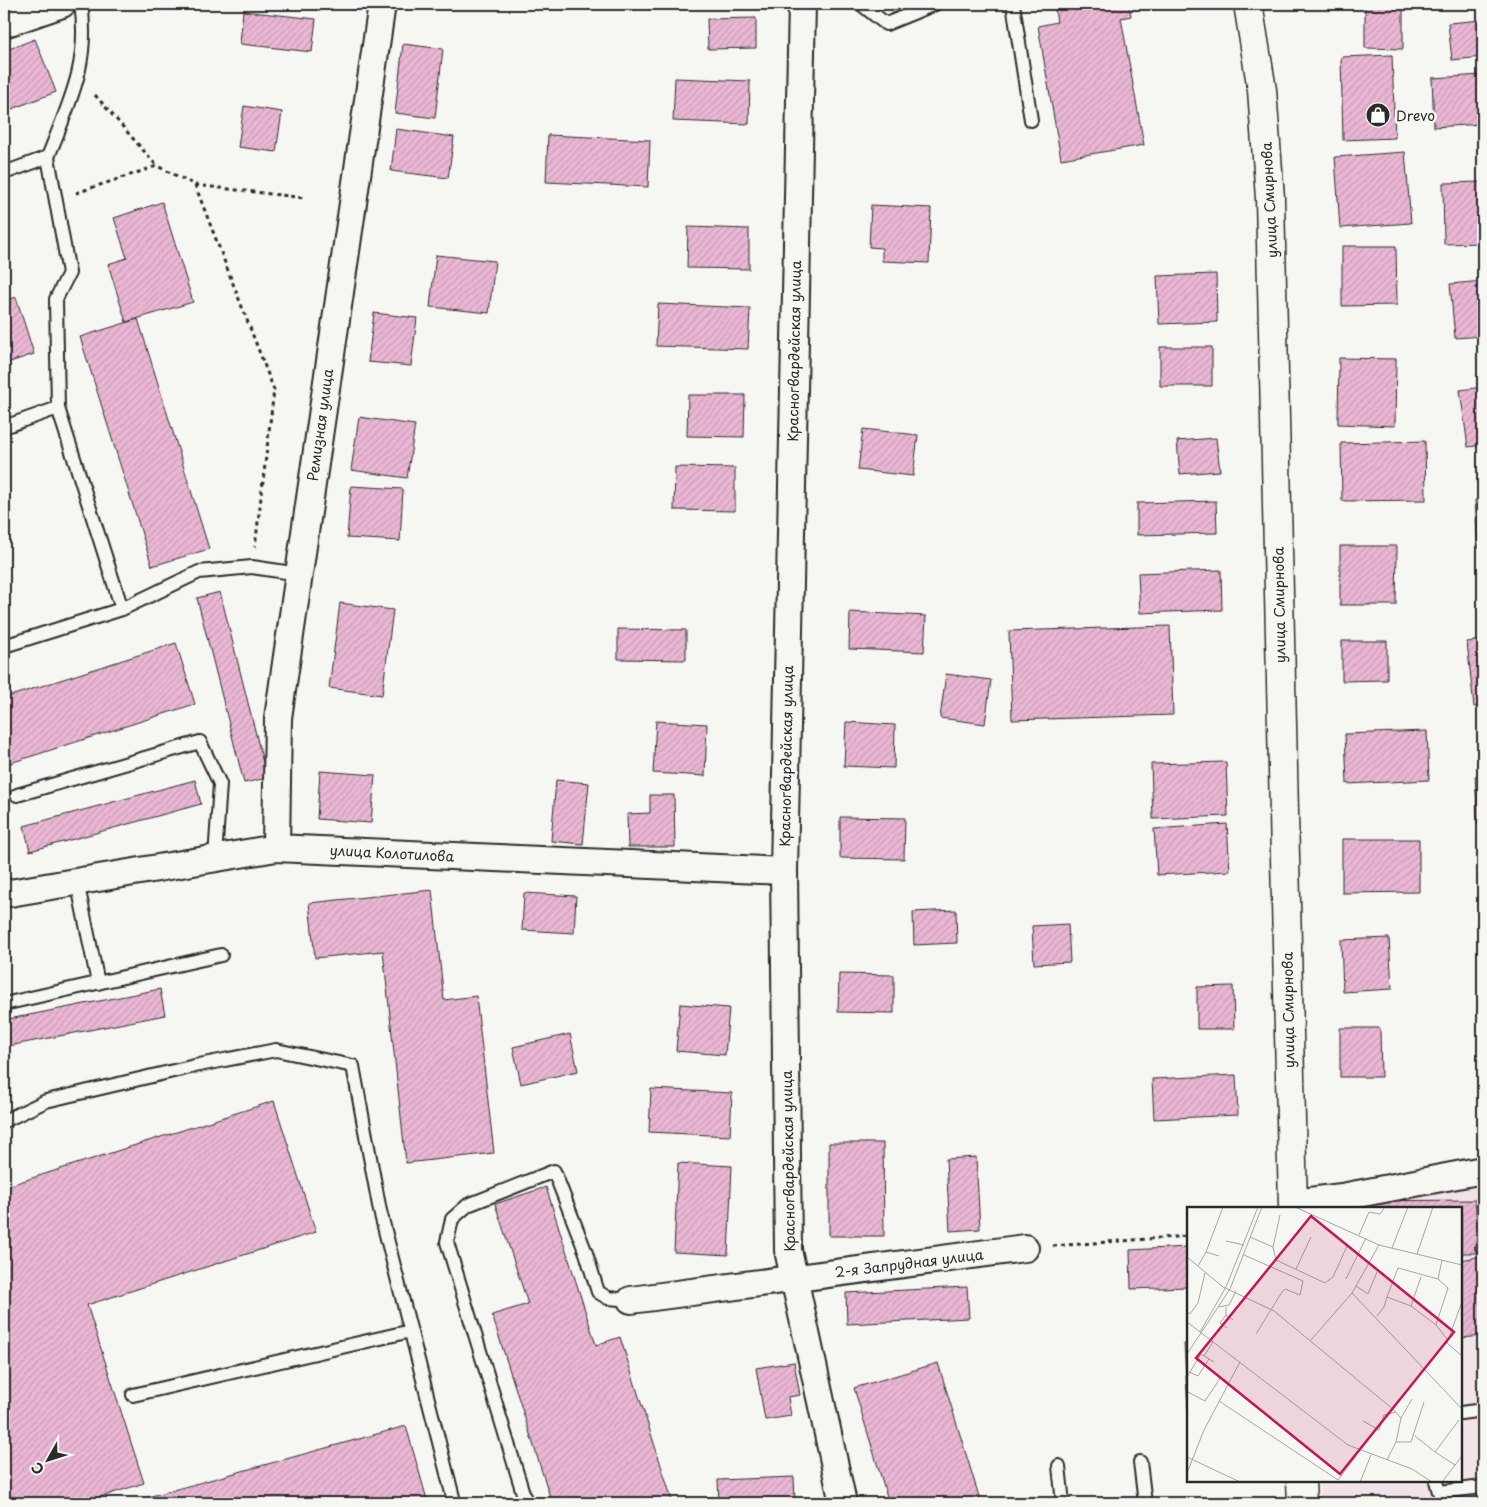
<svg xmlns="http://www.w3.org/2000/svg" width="1487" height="1507" font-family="'Playpen Sans',sans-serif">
	<defs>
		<pattern id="building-hatch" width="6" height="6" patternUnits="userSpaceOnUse" patternTransform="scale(1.25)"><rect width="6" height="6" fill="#eab7d4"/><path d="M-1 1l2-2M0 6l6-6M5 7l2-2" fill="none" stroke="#c99eb6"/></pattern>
	</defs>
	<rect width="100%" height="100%" fill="#f6f6f2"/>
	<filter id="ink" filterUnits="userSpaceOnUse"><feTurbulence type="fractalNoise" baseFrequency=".02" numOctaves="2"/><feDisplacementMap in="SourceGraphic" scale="10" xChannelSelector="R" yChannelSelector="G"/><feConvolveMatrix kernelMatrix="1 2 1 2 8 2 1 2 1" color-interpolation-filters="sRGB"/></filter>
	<g filter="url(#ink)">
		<!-- built -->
		<path fill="#f2e3e9" d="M1483,1178V1503H1320L1319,1481H1461V1208H1308Z"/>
		<!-- building -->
		<path fill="url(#building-hatch)" stroke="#2b2b2b" d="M1054,4H1129L1131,16L1121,18L1144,145L1061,159L1038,26L1057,22Z
			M1365,4H1403V49L1365,48Z
			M243,11L316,19L312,52L240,44Z
			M756,18V48L708,49L707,19Z
			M1483,20V57L1452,60L1448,23Z
			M35,39L56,92L4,112V51Z
			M403,44L443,49L435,118L395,113Z
			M1392,55L1395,138L1343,140L1341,57Z
			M1483,75V124L1434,127L1432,78Z
			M675,78L750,81L749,124L673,121Z
			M244,106L282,112L276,152L238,147Z
			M396,129L454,137L448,178L391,171Z
			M548,135L650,140L648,187L546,182Z
			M1405,152L1411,223L1340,228L1335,157Z
			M1483,182V243L1444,244L1443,183Z
			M162,202L193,302L126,322L108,264L127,258L114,218Z
			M871,205L931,208L929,263L882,261V248L869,247Z
			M688,227L749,229V269L687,268Z
			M1342,246H1396L1397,305L1342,306Z
			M436,255L495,261L489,313L430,307Z
			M1216,274L1217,322L1159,324L1157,276Z
			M1483,281V336L1455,338L1450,284Z
			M16,297L34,354L4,364V301Z
			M658,304L750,308L748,349L656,346Z
			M374,313L417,318L411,366L368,362Z
			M138,319L209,549L152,566L80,337Z
			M1160,347H1212V386H1160Z
			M1339,358L1396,359L1395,426L1338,424Z
			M1483,387V445L1468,447L1460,390Z
			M688,395H745L744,437L687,436Z
			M359,417L415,425L407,478L351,470Z
			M863,429L918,435L913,476L858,470Z
			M1216,438L1220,471L1180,474L1177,441Z
			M1425,441L1426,500L1342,501L1341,443Z
			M675,467L735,468V511L674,510Z
			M351,486L403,489L400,541L347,538Z
			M1475,500H1483V548H1478Z
			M1216,501L1217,533L1137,535V503Z
			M1340,546H1397L1396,605H1340Z
			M1221,570L1222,610L1140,613L1138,573Z
			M220,592L267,778L244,783L197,598Z
			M340,603L393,610L382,695L329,688Z
			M850,612L926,616L924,652L849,649Z
			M1170,626L1173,715L1012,720L1009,631Z
			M618,629L686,630V660L618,659Z
			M1483,640V706L1474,707L1467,642Z
			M1342,641H1387V680L1342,681Z
			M176,643L195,704L4,765V698Z
			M946,674L991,680L985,724L940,718Z
			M656,721L707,724L705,776L653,773Z
			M846,722L895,725L894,768L844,766Z
			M1427,731L1429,780L1347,784L1345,734Z
			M1226,762L1228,816L1153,819L1151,764Z
			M320,771L375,775L371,823L317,819Z
			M1483,775V823L1478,824L1475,776Z
			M195,780L201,804L30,851L24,826Z
			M556,780L589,783L583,844L551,841Z
			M650,795H674L675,847H628L627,814L650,813Z
			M840,817L905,818L904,859L840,858Z
			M1227,824L1230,871L1157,875L1154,829Z
			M1342,839H1419V892L1342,893Z
			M1479,860H1483V902H1482Z
			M432,890L444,1000L476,996L494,1153L406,1163L383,951L315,958L309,903Z
			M524,893L576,896L574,933L522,930Z
			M956,910L957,943L914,945L913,912Z
			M1068,924L1070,962L1034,964L1032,926Z
			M1389,938L1392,989L1343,992L1341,940Z
			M839,974L894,975V1013L838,1012Z
			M1233,986L1234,1029H1197V987Z
			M160,989L165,1015L4,1047V1020Z
			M680,1004L729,1008L725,1055L676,1051Z
			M1340,1028H1380L1381,1077H1340Z
			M570,1034L578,1071L521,1084L513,1047Z
			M1236,1075L1238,1115L1154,1119L1152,1079Z
			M651,1089L732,1093L730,1136L649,1132Z
			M274,1101L316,1232L87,1305L144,1483L82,1503H7L4,1493V1187Z
			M829,1143H883L884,1236H829Z
			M976,1157L980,1229L950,1231L946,1159Z
			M678,1163L732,1166L728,1255L674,1252Z
			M546,1187L596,1345L620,1337L673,1503H552L492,1315L528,1304L495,1204Z
			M1475,1200L1480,1253H1461V1208H1352V1201Z
			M1188,1247V1287L1131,1289L1130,1250Z
			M1483,1256V1336L1461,1338V1260Z
			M967,1287L969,1318L847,1324L846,1293Z
			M1184,1344H1188V1408Z
			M794,1362L800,1395L788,1397L791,1416L765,1420L756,1368Z
			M938,1363L981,1503H889L854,1388Z
			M406,1426L428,1503H126Z
			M794,1477L795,1503H719L718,1480Z"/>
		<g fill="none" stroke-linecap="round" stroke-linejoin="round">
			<defs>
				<path id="lane" d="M861,4L886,24L935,4
					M1013,4L1031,120
					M48,157C69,103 90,64 81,4
					M4,173L48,157L69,273L56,299L58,408
					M4,427L58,408L122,609L4,646
					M122,609L199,572L252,567L299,574
					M17,795L200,742L220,784L215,858
					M77,881L98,983
					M4,1004L221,955
					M4,1121L46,1101L199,1065L276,1050L353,1066L380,1211L454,1501L453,1503
					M1482,1247H1483
					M133,1395L411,1331
					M1461,1413L1483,1410
					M1140,1462L1145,1503
					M1059,1466L1063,1503
					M1436,1481L1439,1492L1483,1487
					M526,1503L447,1242L452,1219L468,1205L554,1171L586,1253L598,1292L608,1298L631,1300"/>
				<path id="street" d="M802,4L784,871L788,1250L843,1503
					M4,24L62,4
					M276,848L278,718L382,4
					M4,894L276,848L784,871
					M1293,1203L1342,1197L1483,1170
					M631,1300L1025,1248"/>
				<path id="secondary" d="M1248,4L1262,90L1270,198L1293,1208
					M1301,1481L1302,1503"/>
			</defs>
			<!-- lane casing -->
			<use href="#lane" stroke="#2b2b2b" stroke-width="16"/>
			<!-- street casing -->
			<use href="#street" stroke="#2b2b2b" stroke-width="30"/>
			<!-- secondary casing -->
			<use href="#secondary" stroke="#2b2b2b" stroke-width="31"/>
			<!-- path -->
			<path stroke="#2b2b2b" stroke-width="3" stroke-dasharray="4 4" stroke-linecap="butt" d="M95,95L157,166
				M195,185L305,198
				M76,193L157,166L195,185L274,390L255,547
				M1053,1246L1188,1236"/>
			<!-- lane -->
			<use href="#lane" stroke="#f6f6f2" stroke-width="12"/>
			<!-- street -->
			<use href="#street" stroke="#f6f6f2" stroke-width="26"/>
			<!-- secondary -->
			<use href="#secondary" stroke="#f6f6f2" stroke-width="28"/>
		</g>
	</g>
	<!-- icons -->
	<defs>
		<symbol id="shop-disc" viewBox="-11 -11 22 22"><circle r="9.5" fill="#2b2b2b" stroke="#f6f6f2"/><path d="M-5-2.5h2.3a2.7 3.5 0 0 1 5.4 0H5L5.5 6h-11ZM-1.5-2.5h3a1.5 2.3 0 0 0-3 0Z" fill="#fff"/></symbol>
	</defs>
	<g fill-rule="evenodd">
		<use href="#shop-disc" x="1364" y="101" width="28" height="28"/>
	</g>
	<g text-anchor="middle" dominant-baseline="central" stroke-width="5" stroke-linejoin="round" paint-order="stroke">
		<!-- poi labels -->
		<g font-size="14" fill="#2b2b2b" stroke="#f6f6f2" text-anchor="start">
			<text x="1396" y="115">Drevo</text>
		</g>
		<!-- street labels -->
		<g font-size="14" fill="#2b2b2b" stroke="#f6f6f2">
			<text transform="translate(1269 200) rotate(-93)">улица Смирнова</text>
			<text transform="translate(794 351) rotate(-89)">Красногвардейская улица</text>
			<text transform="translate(320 425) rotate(-82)">Ремизная улица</text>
			<text transform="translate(1279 605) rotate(-91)">улица Смирнова</text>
			<text transform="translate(786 756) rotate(-89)">Красногвардейская улица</text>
			<text transform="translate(392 853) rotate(3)">улица Колотилова</text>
			<text transform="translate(1288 1010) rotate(-91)">улица Смирнова</text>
			<text transform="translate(788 1161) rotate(-91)">Красногвардейская улица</text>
			<text transform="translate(909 1263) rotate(-7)">2-я Запрудная улица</text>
		</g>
	</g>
	<!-- overview -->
	<g transform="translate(1187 1207)">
		<rect width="275" height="275" fill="#f6f6f2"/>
		<path fill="none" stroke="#a5a5a2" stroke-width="1" d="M108,0L192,38L275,58M172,28L182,5L193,7L198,0M63,30L86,40L89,53L138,76L146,70L161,37M39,34L57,38M86,40L93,8M205,41L221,0M230,47L246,0M57,48L116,74L113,88L98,82L95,85L69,127M32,49L19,45L36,0M0,50L36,80L87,104L207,203L214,211L209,235L200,253M11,59L19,45M109,62L124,30M234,70L224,99L200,90L211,61L251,72M159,72L179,31M169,79L181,87L190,65M165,86L275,202M224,99L249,118L261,81L251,72L255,53M32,100L42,98L49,84M39,100V108L46,113M0,105L3,107L11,96L18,66M39,108L33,116L40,121M190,109L197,100L200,90M0,115L161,238L225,262L245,275M249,118L261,133M13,125L39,80L71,0M124,133L165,86L192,38M261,133L275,95M261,133L260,136L275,149M0,147L43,82L75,0M17,149L26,135M0,164L11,169L22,152M0,170L14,147L27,155M1,185L18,194L34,170M32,194L151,273M214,211L225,192M176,214L192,223L197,208L209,205M228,229L248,245M209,235H224L237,195M0,250L53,275M268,258L248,245L272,213M0,266L17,223L53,155M151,273L169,249M173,275L184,248M255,275L275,249"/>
		<path fill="#c2185b" fill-opacity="0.15" stroke="#c2185b" stroke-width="2.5" d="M124,9L267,125L153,267L9,151Z"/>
		<rect width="275" height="275" fill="none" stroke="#2b2b2b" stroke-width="2.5"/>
	</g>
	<!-- margin -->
	<rect width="1487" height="1507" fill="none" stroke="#f6f6f2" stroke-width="20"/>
	<rect x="10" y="10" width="1467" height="1487" fill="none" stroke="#2b2b2b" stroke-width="2" filter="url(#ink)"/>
	<!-- north arrow -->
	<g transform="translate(48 1460) rotate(231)" stroke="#f6f6f2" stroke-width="4" paint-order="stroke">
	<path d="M0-4L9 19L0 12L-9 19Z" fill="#2b2b2b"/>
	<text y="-8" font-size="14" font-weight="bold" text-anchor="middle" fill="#2b2b2b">С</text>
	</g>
</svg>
